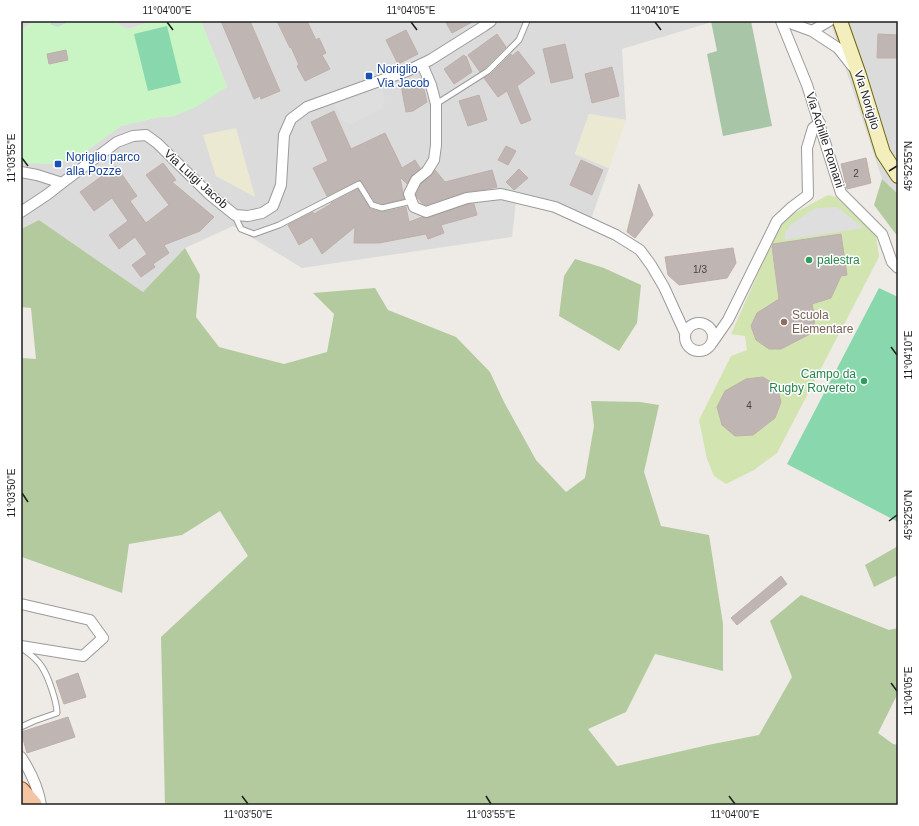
<svg xmlns="http://www.w3.org/2000/svg" width="919" height="826" font-family="Helvetica,sans-serif">
	<rect width="100%" height="100%" fill="#eeeae5"/>
	<!-- residential -->
	<path fill="#dcdbdb" d="M21,21H35L21,30Z
		M115,21H152L128,29L119,24Z
		M201,21H715L622,49L626,120L589,114L575,154L609,168L591,219L516,202L512,237L302,268L233,226L185,248L143,292L39,220L21,229V161L23,163L75,159L121,126L159,117L174,116L227,87Z
		M830,21H898V194L882,179Z"/>
	<!-- farmland -->
	<path fill="#ece9d2" d="M589,114L626,120L609,168L575,154Z
		M236,128L255,197L216,176L203,135Z"/>
	<!-- grass -->
	<path fill="#d2e4af" fill-rule="evenodd" d="M828,195L836,197L876,235L879,257L777,453L754,470L726,484L714,476L707,459L699,420L731,356L747,350L745,336L731,334L780,224L791,215ZM841,234L847,275L841,276L831,298L812,304L815,319L812,333L781,349H769L756,340L751,326L757,313L779,299L771,245ZM763,377L777,386L781,402L775,418L753,434L735,436L722,425L717,407L725,391L746,379Z"/>
	<!-- forest -->
	<path fill="#b2ca9d" d="M882,179L898,194V237L874,205Z
		M39,220L143,292L185,248L200,275L196,317L219,347L284,364L327,352L334,314L313,293L375,288L388,310L456,337L490,372L504,402L536,460L566,492L585,478L594,426L591,401L640,402L659,405L644,472L661,526L709,535L723,624V671L655,654L626,712L588,729L617,766L708,745L759,735L792,677L770,621L801,595L889,630L898,628V693L878,733L893,744L898,745V805H165L161,637L248,556L220,511L182,535L129,544L122,593L22,557L21,560V358L36,359L31,308L21,307V229Z
		M575,259L604,268L641,285L637,323L619,351L559,316L564,276Z
		M898,546V575L874,587L865,565Z"/>
	<!-- wetland -->
	<path fill="#c3dbcc" d="M51,21H71L58,27L51,25Z"/>
	<!-- cemetery -->
	<path fill="#a8c5a8" d="M711,21H751L772,126L723,136L707,54L717,51Z"/>
	<!-- park -->
	<path fill="#c9f5c5" fill-rule="evenodd" d="M35,21H51V25L58,27L71,21H115L119,24L128,29L152,21H201L227,87L196,107L174,116L159,117L121,126L75,159L50,164L22,163L21,161V30ZM66,50L68,60L49,64L48,54Z"/>
	<!-- pitch -->
	<path fill="#89d7ad" d="M167,26L181,83L148,91L134,34Z
		M879,288L898,297V522L787,464Z"/>
	<!-- parking -->
	<path fill="#dedede" d="M378,81L385,97L382,109L351,124L343,121L331,98Z
		M837,207L864,228L785,240V234L790,225L815,208Z"/>
	<!-- building -->
	<path fill="#bfb5b2" stroke="#bfafa9" d="M221,21H250L280,91L261,99L260,96L254,99Z
		M277,21H307L316,40L319,38L326,53L322,55L330,69L305,81L297,66L299,65L291,47L290,48Z
		M445,21H474L452,33Z
		M406,30L418,54L398,64L386,40Z
		M497,34L506,47L485,68L480,72L468,55Z
		M878,34L898,35V58H877Z
		M565,44L573,78L551,83L543,49Z
		M66,50L68,60L49,64L47,54Z
		M518,51L535,73L517,86L531,120L521,124L507,91L498,97L484,78L491,74L511,54L512,56Z
		M464,55L465,57L466,56L472,72L454,84L444,69Z
		M612,67L619,96L592,103L585,74Z
		M422,81L427,102L413,111L406,112L401,85Z
		M479,95L487,120L468,126L459,101Z
		M334,111L351,149L385,133L402,168L415,160L420,168L412,175L407,184L400,177L404,199L382,204L375,202L362,182L359,180L327,196L313,168L328,161L311,122Z
		M506,146L516,151L508,165L498,160Z
		M866,158L871,183L847,189L841,164Z
		M581,160L603,170L592,195L570,185Z
		M163,163L176,180L172,182L214,217L200,231L164,245L169,253L153,264L155,267L141,277L132,265L147,254L135,237L119,249L109,235L128,221L112,198L94,211L80,192L116,166L137,196L130,201L146,223L169,205L146,175Z
		M519,169L528,178L514,190L506,182Z
		M435,170L445,182L492,170L497,187L487,189L465,192L426,205L422,203L417,197L416,194L421,184L431,176Z
		M639,184L653,215L635,238L627,232Z
		M358,189L369,207L371,209L383,212L406,207L409,222L422,217L428,218L468,204H474L477,215L441,225L444,233L428,239L426,234L379,243H354L355,227L322,254L312,237L299,245L288,225L313,212L314,214L331,204V203Z
		M841,234L847,275L841,276L831,298L812,304L815,319L812,333L781,349H769L756,340L751,326L757,313L779,299L772,247L773,244Z
		M733,248L736,263L727,278L679,285L668,275L665,257Z
		M763,377L777,386L781,402L775,418L753,435L735,436L722,425L717,407L725,391L746,379Z
		M781,576L787,584L737,625L731,618Z
		M78,673L86,697L64,704L56,681Z
		M68,717L75,737L27,753L21,732Z"/>
	<g fill="none" stroke-linecap="round" stroke-linejoin="round">
		<defs>
			<path id="service" d="M436,104L488,71L519,40L527,21
				M235,216L241,229L254,234L279,225L359,184L372,205L382,208L412,201
				M21,727L34,721L57,713C57,702 48,676 42,667C38,660 30,654 23,649"/>
			<path id="minor" d="M781,21L807,85L841,193L882,234L892,262L898,268
				M787,21L793,24L812,31L838,48L853,67
				M812,31L829,21
				M422,64L431,85L436,104V145L434,160L427,171L416,180L409,194L414,207L426,212L467,198L501,194L555,207L590,223L616,235L640,250L651,265L664,287L685,333
				M21,172L37,175L62,183
				M21,212L48,194L62,183L117,142L133,136L146,135L157,143L209,194L235,215L248,216L262,213L273,206L281,185L284,135L291,119L307,107L407,71L430,60L484,26L491,21
				M685 337a14 14 0 1 1 28 0a14 14 0 1 1-28 0Z
				M712,343L728,320L777,221L792,207L808,195L807,148L813,128L820,123
				M21,604L90,620L103,638L83,656L64,653L21,646
				M21,757C31,772 38,787 41,805"/>
			<path id="secondary" d="M840,21L859,75L883,153L898,176"/>
			<path id="primary" d="M21,790L34,805"/>
		</defs>
		<!-- service casing -->
		<use href="#service" stroke="#9b9b9b" stroke-width="7"/>
		<!-- minor casing -->
		<use href="#minor" stroke="#9b9b9b" stroke-width="12"/>
		<!-- secondary casing -->
		<use href="#secondary" stroke="#6d680e" stroke-width="16"/>
		<!-- primary casing -->
		<use href="#primary" stroke="#8c4d0c" stroke-width="18"/>
		<!-- service -->
		<use href="#service" stroke="#fff" stroke-width="5"/>
		<!-- minor -->
		<use href="#minor" stroke="#fff" stroke-width="10"/>
		<!-- secondary -->
		<use href="#secondary" stroke="#f4eebd" stroke-width="14"/>
		<!-- primary -->
		<use href="#primary" stroke="#f4c5a4" stroke-width="16"/>
	</g>
	<!-- ticks -->
	<path fill="none" stroke="#1e1e1e" stroke-width="1.5" d="M167,22L173,30M411,22L417,30M655,22L661,30M22,158L28,166M889,171L897,166M891,347L897,355M22,493L28,502M889,521L897,515M891,683L897,691M242,796L248,804M486,796L491,804M729,796L735,804"/>
	<!-- markers -->
	<g fill="#1a4fb4" stroke="#fff" stroke-width="1.5">
		<rect x="365" y="72" width="8" height="8" rx="2"/>
		<rect x="54" y="160" width="8" height="8" rx="2"/>
	</g>
	<g fill="#2e9e5b" stroke="#fff" stroke-width="1.5">
		<circle cx="809" cy="260" r="4"/>
		<circle cx="864" cy="381" r="4"/>
	</g>
	<circle fill="#8d6e63" stroke="#fff" stroke-width="1.5" cx="784" cy="322" r="4"/>
	<g text-anchor="middle" dominant-baseline="central" stroke-width="3" stroke-linejoin="round" paint-order="stroke">
		<!-- number labels -->
		<g font-size="10" fill="#464443">
			<text x="856" y="173">2</text>
			<text x="700" y="269">1/3</text>
			<text x="749" y="405">4</text>
		</g>
		<!-- transit labels -->
		<g font-size="12" fill="#164399" stroke="#fff" text-anchor="start">
			<text x="377" y="69">Noriglio<tspan x="377" dy="14">Via Jacob</tspan></text>
			<text x="66" y="157">Noriglio parco<tspan x="66" dy="14">alla Pozze</tspan></text>
		</g>
		<!-- street labels -->
		<g font-size="12" fill="#1e1e1e" stroke="#fff">
			<text transform="translate(867 100) rotate(73)">Via Noriglio</text>
			<text transform="translate(825 140) rotate(72)">Via Achille Romani</text>
			<text transform="translate(196 179) rotate(42)">Via Luigi Jacob</text>
		</g>
		<!-- leisure labels -->
		<g font-size="12" fill="#27864d" stroke="#fff" text-anchor="start">
			<text x="817" y="260">palestra</text>
			<text x="856" y="374" text-anchor="end">Campo da<tspan x="856" dy="14">Rugby Rovereto</tspan></text>
		</g>
		<!-- education labels -->
		<g font-size="12" fill="#785e54" stroke="#fff" text-anchor="start">
			<text x="792" y="315">Scuola<tspan x="792" dy="14">Elementare</tspan></text>
		</g>
	</g>
	<!-- border -->
	<rect width="919" height="826" fill="none" stroke="#ffffff" stroke-width="44"/>
	<rect x="22" y="22" width="875" height="782" fill="none" stroke="#1e1e1e" stroke-width="1.5"/>
	<g font-size="10" text-anchor="middle" fill="#1e1e1e">
		<text x="167" y="14">11°04'00"E</text>
		<text x="411" y="14">11°04'05"E</text>
		<text x="655" y="14">11°04'10"E</text>
		<text transform="translate(11 158) rotate(-90)" y="4">11°03'55"E</text>
		<text transform="translate(908 166) rotate(-90)" y="4">45°52'55"N</text>
		<text transform="translate(908 355) rotate(-90)" y="4">11°04'10"E</text>
		<text transform="translate(11 493) rotate(-90)" y="4">11°03'50"E</text>
		<text transform="translate(908 515) rotate(-90)" y="4">45°52'50"N</text>
		<text transform="translate(908 691) rotate(-90)" y="4">11°04'05"E</text>
		<text x="248" y="818">11°03'50"E</text>
		<text x="491" y="818">11°03'55"E</text>
		<text x="735" y="818">11°04'00"E</text>
	</g>
</svg>
